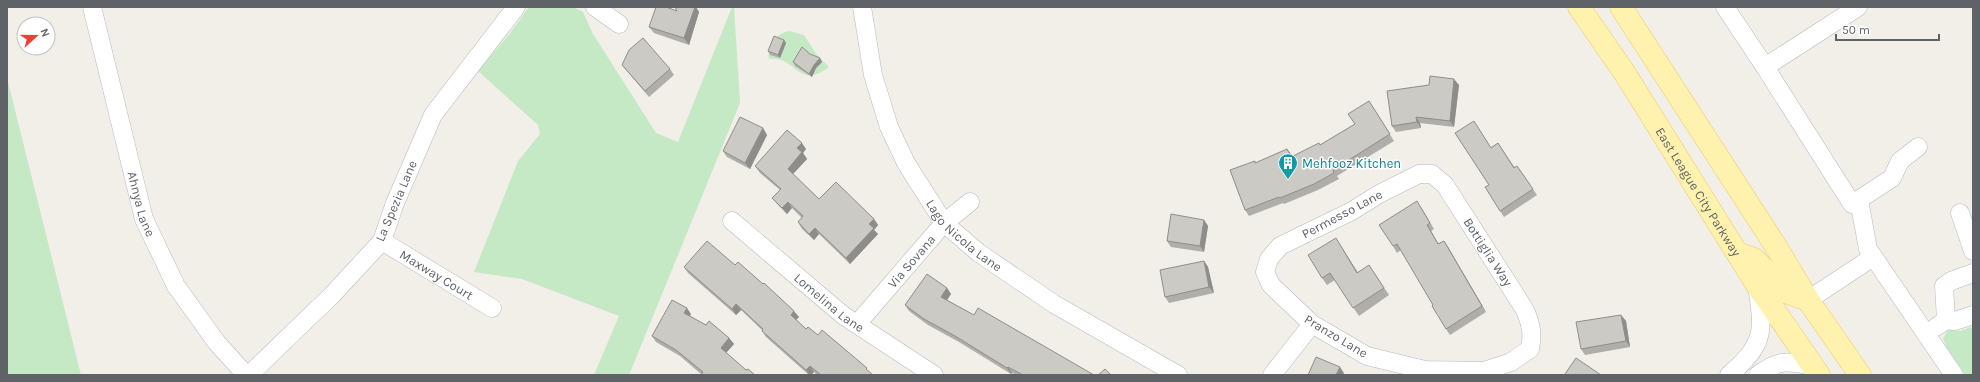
<svg xmlns="http://www.w3.org/2000/svg" width="1980" height="382" font-family="Karla,sans-serif">
	<rect width="100%" height="100%" fill="#f1efe8"/>
	<!-- green -->
	<path fill="#c5e8c5" d="M529,7H573L583,12L593,34L656,133L678,142L732,7H734L740,103L629,375H594L619,316L522,279L474,272L518,161L540,134L538,125L478,71L511,32Z
		M789,31L804,35L817,55L829,67C798,91 796,55 769,59C767,44 774,35 789,31Z
		M7,78L81,375H7Z
		M1971,327L1973,331V375H1965L1947,348L1943,339L1948,330L1960,331Z"/>
	<g fill="none" stroke-linecap="round" stroke-linejoin="round">
		<defs>
			<g id="minor">
				<path id="s1" d="M92,7L144,219L176,286L217,343L246,375"/>
				<path d="M595,7L619,24"/>
				<path id="s2" d="M862,7L873,75L889,127L906,163L944,223L979,253L1054,304L1178,375"/>
				<path d="M1725,7L1765,67L1852,204L1892,178L1900,161L1918,147"/>
				<path d="M1765,67L1858,7"/>
				<path d="M1419,174H1432L1445,185L1525,310C1531,324 1533,334 1530,349L1511,362L1484,371L1425,370L1367,356L1312,324L1271,285L1265,272L1269,259L1280,246L1352,211L1379,194Z"/>
				<path d="M1859,200L1868,249L1954,375"/>
				<path d="M1960,213L1973,251"/>
				<path id="s3" d="M732,221L844,316L934,375"/>
				<path id="s4" d="M382,241L492,308"/>
				<path d="M1808,300L1873,257"/>
				<path d="M1946,320L1944,286L1951,281L1973,273"/>
				<path id="s5" d="M857,324L944,223L970,202"/>
				<path d="M1936,327L1946,320L1955,321L1973,315"/>
				<path d="M249,375L332,295L382,241L395,203L433,115L516,7"/>
				<path d="M1272,375L1312,324"/>
				<path d="M1729,375C1765,344 1764,331 1757,286"/>
				<path d="M1758,375C1778,359 1789,361 1814,366"/>
			</g>
			<g id="major">
				<path id="s6" d="M1579,7L1624,72L1757,285L1819,375"/>
				<path d="M1621,7L1775,245L1808,300L1860,375"/>
				<path d="M1743,255L1754,259L1769,274L1780,290L1808,300"/>
			</g>
		</defs>
		<!-- minor casing -->
		<use href="#minor" stroke="#b5b8bc" stroke-width="19"/>
		<!-- major casing -->
		<use href="#major" stroke="#f2c960" stroke-width="23"/>
		<!-- path -->
		<path stroke="#9cc7a9" stroke-width="2.5" stroke-dasharray="4 2" stroke-linecap="butt" d="M1421,7H1422"/>
		<!-- minor -->
		<use href="#minor" stroke="#fff" stroke-width="18"/>
		<!-- major -->
		<use href="#major" stroke="#fff2af" stroke-width="22"/>
	</g>
	<!-- wall -->
	<path fill="#afaea9" d="M674,7H696L699,12L689,45L654,33L649,27L677,10Z
		M784,40L786,43L780,58L770,55L768,51Z
		M820,58L822,62L816,68L812,77L795,66L793,62Z
		M622,65L670,69L674,75L649,97L627,71Z
		M1459,85L1454,127L1420,123L1421,128L1396,132L1392,126Z
		M1373,107L1394,141L1337,176L1339,179L1318,190L1284,204L1283,203L1249,216L1245,210L1256,163L1287,149L1292,157L1320,145L1355,124Z
		M763,128L767,135L750,169L727,157L723,151Z
		M1498,143L1515,168L1517,166L1537,195L1504,217L1500,211L1491,147Z
		M806,149L803,153L807,159L793,174L819,199L874,219L878,225L874,230L878,234L850,264L819,234L814,240L802,229L798,222L802,218L792,208L787,214L777,204L772,198L780,190L760,173L755,166Z
		M1421,207L1434,229L1431,231L1438,244L1444,241L1448,247L1486,312L1450,335L1446,329L1433,305L1401,250L1397,253L1393,246Z
		M1204,220L1208,226L1204,252L1171,247L1167,241Z
		M1341,246L1358,273L1369,265L1389,295L1359,316L1335,280L1327,285L1322,278Z
		M1204,261L1208,267L1214,293L1169,303L1165,297Z
		M735,265L799,317L796,320L806,329L818,335L873,375H817L814,372L811,375H809L766,337L762,331V330L741,310L736,315L688,273L684,267Z
		M947,288L951,294L947,300L974,315L1094,375H1016L1012,373L1011,374L959,342L928,325L909,311L905,305Z
		M691,314L690,316L729,338L734,344L726,353L746,370L755,375L701,374L680,356L656,342L652,336Z
		M1621,315L1626,321L1630,347L1585,355L1581,349Z"/>
	<!-- shaded-wall -->
	<path fill="#8f8d8a" d="M695,7H696L699,12L689,45L684,38Z
		M784,40L786,43L780,58L778,55Z
		M820,58L822,62L816,68L812,77L809,74L814,65Z
		M1454,79L1459,85L1454,127L1450,121Z
		M1416,117L1420,123L1421,128L1417,122Z
		M763,128L767,135L750,169L745,163Z
		M802,143L806,149L803,153L807,159L792,175L788,169L797,148Z
		M1287,149L1292,155L1295,164L1291,157Z
		M788,202L792,208L787,214L782,208Z
		M874,219L878,225L874,230L878,234L850,264L846,258L869,224Z
		M1204,220L1208,226L1204,252L1200,246Z
		M1427,225L1431,231L1442,250L1438,244Z
		M815,228L819,234L814,240L809,234Z
		M1336,238L1341,246L1363,281L1357,273Z
		M1444,241L1448,247L1486,312L1482,306Z
		M1204,261L1208,267L1214,293L1209,287Z
		M947,288L951,294L945,303L941,297Z
		M736,304L741,310L736,315L732,309Z
		M687,308L691,314L688,319L684,313Z
		M794,311L799,317L795,321L791,315Z
		M1621,315L1626,321L1630,347L1626,341Z
		M729,338L734,344L725,354L721,348Z
		M810,366L814,372L811,375H809L806,370Z
		M1008,367L1012,373L1011,374L1007,368Z
		M1340,367L1344,373L1343,375H1336Z"/>
	<!-- building -->
	<path fill="#cccac5" stroke="#8f8d8a" d="M656,7H666L677,11L675,7H695L684,38L649,27Z
		M774,36L784,40L778,55L768,51Z
		M643,38L670,69L645,91L622,65L629,50Z
		M802,47L810,54L820,58L814,65L809,74L793,62Z
		M1430,76L1454,79L1450,121L1416,117L1417,122L1392,126L1387,91L1429,85Z
		M1369,101L1390,134L1333,170L1334,173L1314,184L1280,198L1279,197L1245,210L1230,170L1255,161V163L1287,149L1291,157L1319,143L1320,145L1355,124L1348,114Z
		M740,117L763,128L745,163L723,151Z
		M1474,121L1491,148L1498,143L1514,168L1517,166L1533,189L1500,211L1485,187L1489,185L1455,133Z
		M787,130L802,143L797,148L802,152L788,169L819,199L836,182L874,219L869,224L874,228L846,258L815,228L809,234L798,222L803,216L788,202L782,208L772,198L781,189L755,166Z
		M1417,201L1430,223L1427,225L1438,244L1444,241L1482,306L1446,329L1432,306L1433,305L1397,244L1393,246L1379,225Z
		M1171,214L1204,220L1200,246L1167,241Z
		M1336,238L1357,273L1369,265L1384,288L1353,308L1330,273L1322,278L1308,255Z
		M707,241L735,265L738,262L763,284L764,283L794,311L791,315L806,329L808,327L818,335L822,330L867,368L866,369L873,375H821L810,366L806,370L762,331L763,329L736,304L732,309L684,267Z
		M1204,261L1209,287L1165,297L1160,270Z
		M927,274L947,288L941,297L974,315L978,308L1094,375H1023L1008,367L1007,368L955,336L924,319L905,305Z
		M672,300L687,308L684,313L706,325L709,321L729,338L721,348L746,370L748,369L755,375H701L703,372L676,350L652,336Z
		M1621,315L1626,341L1581,349L1576,322Z
		M1316,357L1340,367L1336,375H1308Z
		M1576,358L1601,375H1566L1565,374Z
		M1105,369L1111,375H1098Z"/>
	<!-- icons -->
	<defs>
		<symbol id="building-pin" viewBox="-11 -11 22 30"><path d="M0 17L-7.5 6A9.5 9.5 0 1 1 7.5 6Z" fill="#0f9aa8" stroke="#fff"/><path d="M-4-6H4V6H1V3H-1V6H-4ZM-2.5-4.3h1.7v1.8h-1.7ZM.8-4.3h1.7v1.8H.8ZM-2.5-1h1.7V.8h-1.7ZM.8-1h1.7V.8H.8Z" fill="#fff"/></symbol>
	</defs>
	<g fill-rule="evenodd">
		<use href="#building-pin" x="1277" y="152" width="22" height="30"/>
	</g>
	<g text-anchor="middle" dominant-baseline="central" stroke-width="3" stroke-linejoin="round" paint-order="stroke">
		<!-- culture labels -->
		<g font-size="13" fill="#0d838f" stroke="#fff" text-anchor="start">
			<text x="1302" y="163">Mehfooz Kitchen</text>
		</g>
		<!-- street labels -->
		<g font-size="13" fill="#5f6368" stroke="#fff">
			<text stroke="none"><textPath href="#s6" startOffset="220">East League City Parkway</textPath></text>
			<text transform="translate(396 201) rotate(-67)">La Spezia Lane</text>
			<text stroke="none"><textPath href="#s1" startOffset="203">Ahnya Lane</textPath></text>
			<text transform="translate(1342 214) rotate(-28)">Permesso Lane</text>
			<text stroke="none"><textPath href="#s2" startOffset="257">Lago Nicola Lane</textPath></text>
			<text transform="translate(1488 252) rotate(57)">Bottiglia Way</text>
			<text stroke="none"><textPath href="#s5" startOffset="83">Via Sovana</textPath></text>
			<text stroke="none"><textPath href="#s4" startOffset="64">Maxway Court</textPath></text>
			<text stroke="none"><textPath href="#s3" startOffset="127">Lomelina Lane</textPath></text>
			<text transform="translate(1336 336) rotate(31)">Pranzo Lane</text>
		</g>
	</g>
	<!-- border -->
	<rect width="1980" height="382" fill="none" stroke="#5f6368" stroke-width="16"/>
	<!-- north arrow -->
	<g transform="translate(36 36) rotate(69)"><circle r="19" fill="#ffffff" stroke="#bfc1c3"/>
	<path d="M0-3L7 15L0 10L-7 15Z" fill="#ea4335"/>
	<text y="-6" font-size="11" font-weight="bold" text-anchor="middle" fill="#5f6368">N</text>
	</g>
	<!-- scale -->
	<path d="M1836 34v6h103v-6" fill="none" stroke="#5f6368" stroke-width="2"/>
	<text x="1842" y="34" font-size="12" fill="#5f6368" stroke="#ffffff" stroke-width="3" paint-order="stroke">50 m</text>
</svg>
